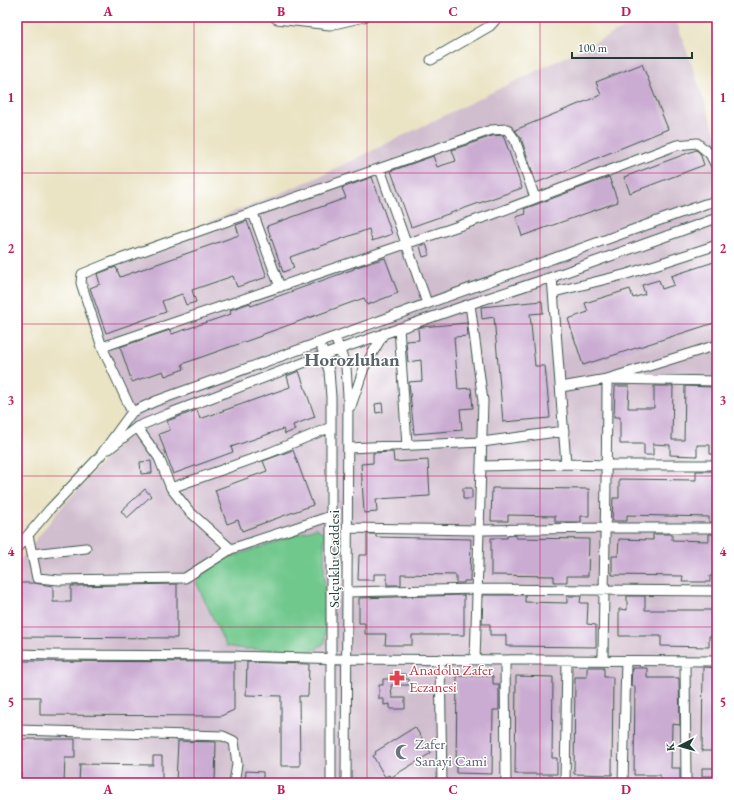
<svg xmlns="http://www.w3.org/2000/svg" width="734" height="800" font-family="'EB Garamond',serif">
	<rect width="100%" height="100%" fill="#fff"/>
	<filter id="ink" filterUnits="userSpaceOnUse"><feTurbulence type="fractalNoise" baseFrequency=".025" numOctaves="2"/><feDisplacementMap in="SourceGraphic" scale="8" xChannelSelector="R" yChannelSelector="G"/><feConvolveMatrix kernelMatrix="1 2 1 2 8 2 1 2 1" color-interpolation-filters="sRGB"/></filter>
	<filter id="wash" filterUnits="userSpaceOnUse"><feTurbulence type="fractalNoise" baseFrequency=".012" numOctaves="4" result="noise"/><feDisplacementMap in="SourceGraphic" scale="16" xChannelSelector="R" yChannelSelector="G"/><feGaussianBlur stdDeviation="0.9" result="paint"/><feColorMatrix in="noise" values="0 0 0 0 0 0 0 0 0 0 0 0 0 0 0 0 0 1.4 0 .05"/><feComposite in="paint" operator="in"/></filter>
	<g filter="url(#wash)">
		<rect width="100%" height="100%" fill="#eae3c4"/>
		<!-- industrial -->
		<path fill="#d0bdce" d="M647,17H675L717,138V783H17V564L56,514L129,432L80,274L312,180Z"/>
		<!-- green -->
		<path fill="#71c88d" stroke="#488260" d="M316,528L324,533L325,643L313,651L244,649L226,646L196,582L217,562Z"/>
		<g id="blocks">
			<!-- building -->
			<path fill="#caabd2" d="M642,64L668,129L536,183L521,138L515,130L601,95L596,82Z
				M503,135L522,188L411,227L391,171L433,156L437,167L456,161L452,150L492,136Z
				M696,150L700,153L704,165L630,193L624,177Z
				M372,177L392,234L372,241L369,229L358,233L290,257L294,268L283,272L267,226L346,198L342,188Z
				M609,177L618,202L522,236L516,217L526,214L524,209Z
				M247,221L267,277L237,287L233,276L192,290L196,302L186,305L182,294L162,301L166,312L106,333L90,288L100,284L97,274L116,267L120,277L239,235L236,225Z
				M426,244L430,255L423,257L420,246Z
				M385,258L398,293L367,305L364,298L261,335V336L182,364L184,369L165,376L163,371L132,382L120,347L170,330L172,334L231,314L230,310L250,303L251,306L354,269V268Z
				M717,261V322L583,365L568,319L588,312L585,303L630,289L633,298L645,294L642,285L659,280L662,289L674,285L671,276Z
				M542,301L543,313L530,314L535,366H545L550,418L503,422L494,317L482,319L481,307Z
				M467,323L468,336L454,337L458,389L471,388L473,408L460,409L462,430L414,434L409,382L422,381L421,360L408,362L406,341L419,340L418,328L421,327Z
				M299,371L315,417L293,425L295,430L285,434L283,429L231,447L233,452L173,474L159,434L170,430L167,421L197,410L200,419L290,387L287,376Z
				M615,386H629L628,408H654V386H673L672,440H684L685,386L713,387V409H717V454H710V445H697V456L670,455V445L653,444V455H644V444H620V417H614Z
				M382,403L383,412L376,413L375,404Z
				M293,450L313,505L242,531L238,520L227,524L215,490L267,471L263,461Z
				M393,452L394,462L428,460L430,496L376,499L377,512L364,513L361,464L373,463V453Z
				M151,461L152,473L141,474L140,462Z
				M696,471H717V522H709V517L627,515V521H612L613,498H619V479L696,480Z
				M463,488H472V499H463Z
				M492,488L589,489V516H581V522H555V516L508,515V521H491Z
				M145,489L151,496L127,518L121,511Z
				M367,534H376V537L471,539L470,581H464V583H456V575L401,574V585H387V574H374V580H358L359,555H367Z
				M653,534H672V540L709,541V534H717V576H710V582H682L683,576L612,575V556H618L619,539L653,540Z
				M516,535V538L589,539L588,576H567V582H554V576L491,575V538H507V536Z
				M17,583H34L53,586V602H71V586L177,584V638L17,637Z
				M464,595V635H412V645H385L386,634H365V623H359V598Z
				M483,595H525V602L567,603V596H581L580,603H588L587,624L596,625V647L506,646V635H490V624H482Z
				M627,596H645V610H716V636H709V647L661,646V636H619V609L627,610Z
				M17,661L234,662V710L221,716L40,715V697H17Z
				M247,662L309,664L308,696H299L300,766H281V696L246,695Z
				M587,667H604V677H613L612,775L574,774L575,677H587Z
				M703,667L717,668V751H702Z
				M632,668H647V678H679L680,725L672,724L671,768H680V783H660V775H634L635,686H631Z
				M390,674H405V679H409V685H391L392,698H405V709H390V704L384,705V699H379V685H383V679H390Z
				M457,676H493V684H499V710H493L492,774L456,773Z
				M516,676L553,677L552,758H557V774H515Z
				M415,727L431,753L390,778L389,775L385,777L373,756L376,754L375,752Z
				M17,739H75V758H65L64,783H21V749H17Z
				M178,741L216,742L215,783H176Z
				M153,756H162V783H79L80,764L153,765Z
				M702,768H717V776H702Z
				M246,771L263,772V783H245Z"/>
		</g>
	</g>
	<g filter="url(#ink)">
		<use href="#blocks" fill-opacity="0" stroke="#3d564a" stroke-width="1"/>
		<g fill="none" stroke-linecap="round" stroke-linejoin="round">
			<defs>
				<path id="minor" d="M274,17L277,19L330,25L364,17
					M431,60L490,26L498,17
					M380,169L427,303
					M535,198L515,140L507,129L491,130L216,225L109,263L82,274L81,283L102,347L491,215L677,145L697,143L710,154L717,168
					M253,213L280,287
					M552,277L566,464
					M554,292L627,274L717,245
					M470,304L483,401L475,660
					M399,328L407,445
					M335,337L346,367L348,396L346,783
					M102,347L132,412
					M322,349L329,371L331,397V783
					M561,387L607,379L717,345
					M351,406L364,368L384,333
					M137,427L159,458L171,488L189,511L231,549
					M348,448L482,442L564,431
					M109,449L137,427L168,414L340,349L470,304L552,277L717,218
					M481,466L566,464L607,465H717
					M171,488L269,453L331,427
					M347,528L479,530L605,528H717
					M28,535L37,578L59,580L185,578L231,549L331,516
					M17,548L50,509L100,456L132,412L156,401L705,204L717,201
					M32,554L86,548
					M347,592L477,589L717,591
					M17,654L53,655L229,656L347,659L717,661
					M440,659L442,783
					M505,660L506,783
					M603,660C604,566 607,472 607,379L717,381
					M685,661L686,783
					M17,730L223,736L234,741L237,764L234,783
					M565,783L567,660
					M623,783L626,661"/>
			</defs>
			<!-- minor casing -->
			<use href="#minor" stroke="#3d564a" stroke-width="11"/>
			<!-- minor -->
			<use href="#minor" stroke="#fff" stroke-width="9"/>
		</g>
	</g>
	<!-- grid -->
	<path fill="none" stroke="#c2185b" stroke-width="1" stroke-opacity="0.55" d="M194,17V783M367,17V783M540,17V783M17,173H717M17,324H717M17,476H717M17,627H717"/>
	<!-- icons -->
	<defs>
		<symbol id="pharmacy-bare" viewBox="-9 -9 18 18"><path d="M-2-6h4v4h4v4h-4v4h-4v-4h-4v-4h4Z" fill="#e0444e" stroke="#fff" stroke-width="2.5" paint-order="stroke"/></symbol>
		<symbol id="mosque-bare" viewBox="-9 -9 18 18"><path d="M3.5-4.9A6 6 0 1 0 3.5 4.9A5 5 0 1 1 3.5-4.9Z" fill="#6b7280" stroke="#fff" stroke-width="2.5" paint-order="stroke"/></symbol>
	</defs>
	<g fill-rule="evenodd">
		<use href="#pharmacy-bare" x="386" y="667" width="22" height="22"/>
		<use href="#mosque-bare" x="392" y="741" width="22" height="22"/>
	</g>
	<g text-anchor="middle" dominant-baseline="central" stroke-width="3" stroke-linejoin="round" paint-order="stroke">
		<!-- street labels -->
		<g font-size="15" fill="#1f3d34" stroke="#fff">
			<text transform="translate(333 559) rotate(-90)">Selçuklu Caddesi</text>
		</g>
		<!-- health labels -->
		<g font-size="15" fill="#be3a42" stroke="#fff" text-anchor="start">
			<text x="409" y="669">Anadolu Zafer<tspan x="409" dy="17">Eczanesi</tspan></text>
		</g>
		<!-- worship labels -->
		<g font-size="15" fill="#5b616d" stroke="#fff" text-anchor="start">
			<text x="415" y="743">Zafer<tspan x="415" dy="17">Sanayi Cami</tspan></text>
		</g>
		<!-- district labels -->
		<g font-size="19" font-weight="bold" fill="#5b646b" stroke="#fff">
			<text x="352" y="359">Horozluhan</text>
		</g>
	</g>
	<!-- margin -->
	<rect width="734" height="800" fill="none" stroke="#fff" stroke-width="44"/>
	<!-- north arrow -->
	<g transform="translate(680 746) rotate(264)" stroke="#ffffff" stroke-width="3" paint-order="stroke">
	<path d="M0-3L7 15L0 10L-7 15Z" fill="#1f3d34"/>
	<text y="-6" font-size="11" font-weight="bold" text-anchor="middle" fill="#1f3d34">K</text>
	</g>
	<!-- scale -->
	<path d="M572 52v6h120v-6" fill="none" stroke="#1f3d34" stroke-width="2"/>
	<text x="578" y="52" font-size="12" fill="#1f3d34" stroke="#ffffff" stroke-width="3" paint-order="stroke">100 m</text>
	<rect x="22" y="22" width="690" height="756" fill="none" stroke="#c2185b" stroke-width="1.5"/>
	<g font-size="13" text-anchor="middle" font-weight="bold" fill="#c2185b">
		<text x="108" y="16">A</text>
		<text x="281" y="16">B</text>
		<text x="453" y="16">C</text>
		<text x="626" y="16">D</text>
		<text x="11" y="102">1</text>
		<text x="723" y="102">1</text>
		<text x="11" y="253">2</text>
		<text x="723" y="253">2</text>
		<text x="11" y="405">3</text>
		<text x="723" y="405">3</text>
		<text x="11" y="556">4</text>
		<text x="723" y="556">4</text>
		<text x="11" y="707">5</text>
		<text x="723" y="707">5</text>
		<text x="108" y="794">A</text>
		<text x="281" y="794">B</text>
		<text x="453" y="794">C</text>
		<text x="626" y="794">D</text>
	</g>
</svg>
